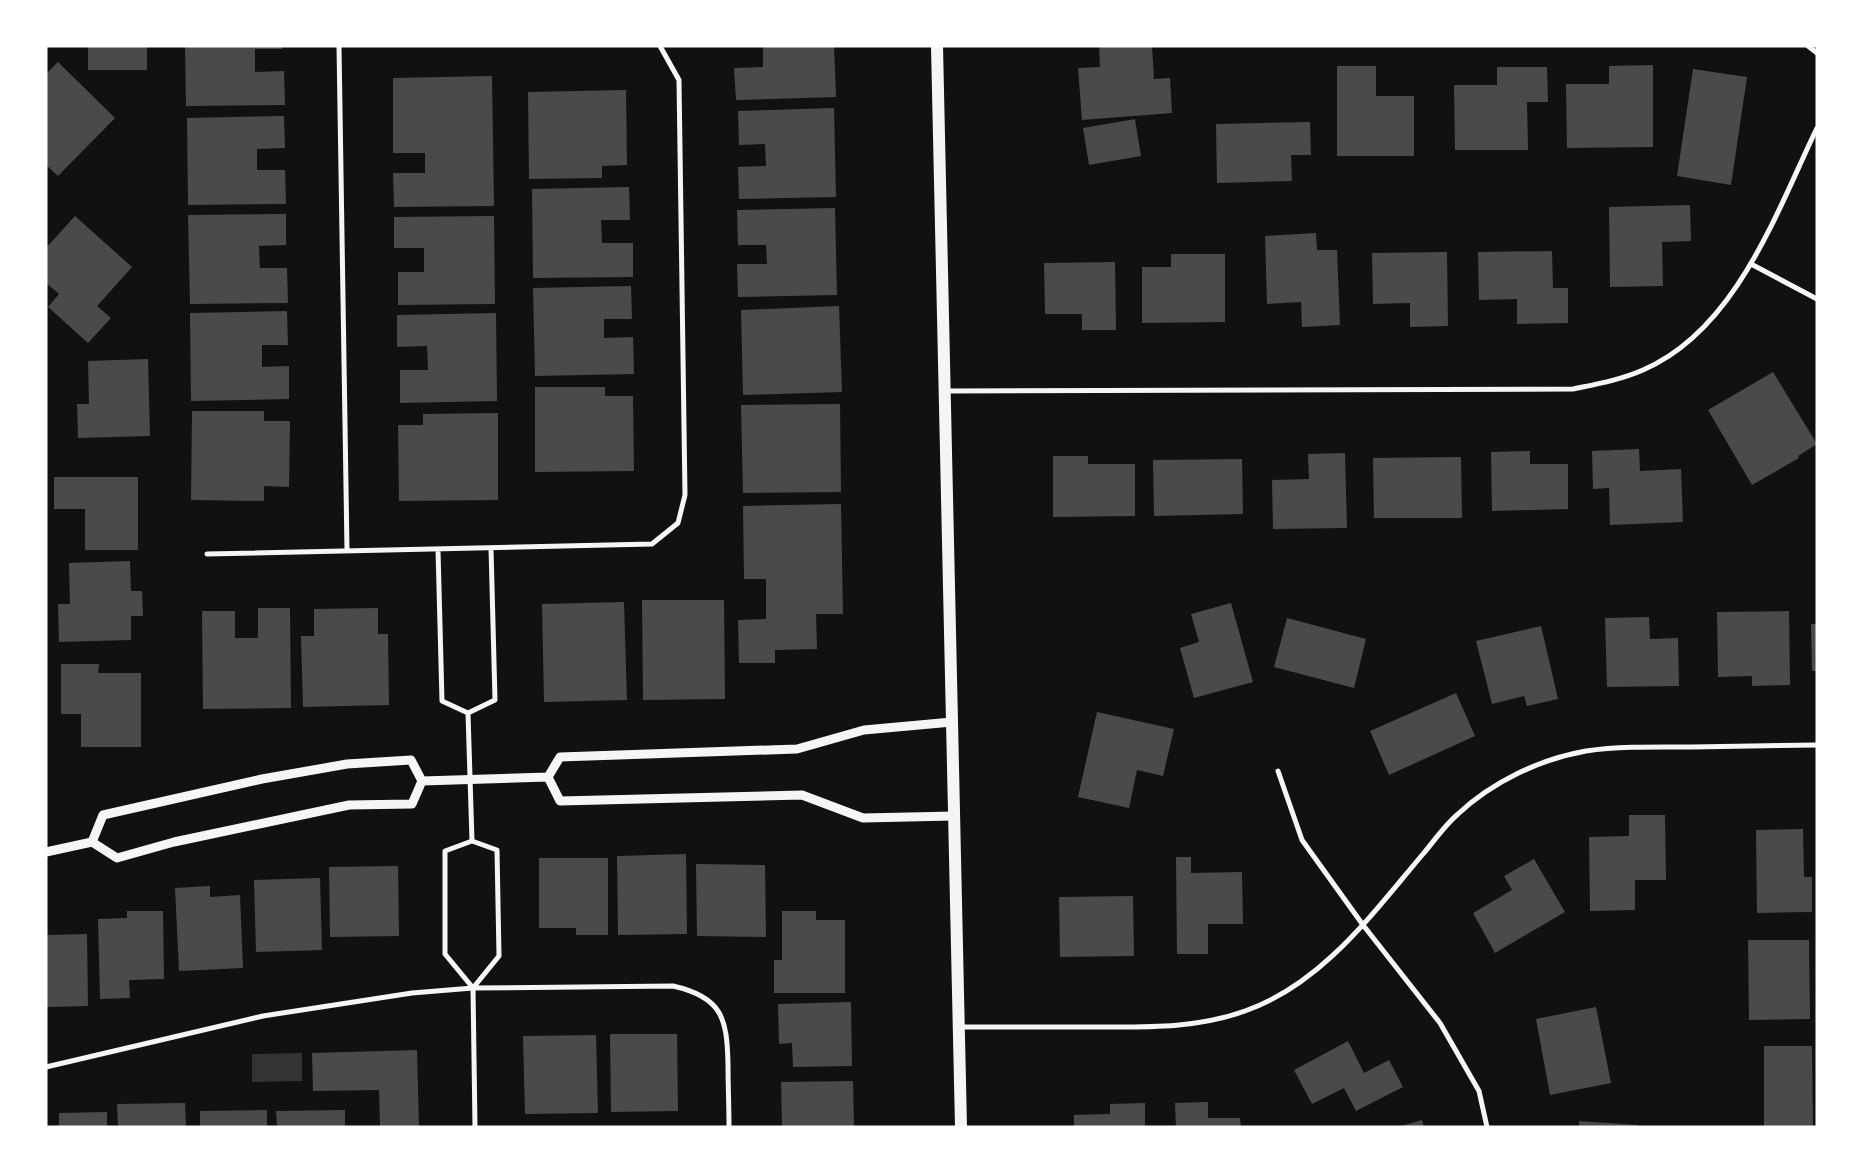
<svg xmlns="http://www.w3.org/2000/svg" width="1863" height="1173" font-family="Cabin,sans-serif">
	<rect width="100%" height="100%" fill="#111"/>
	<!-- water -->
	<path fill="#333" d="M302,1053V1081L252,1082V1054Z"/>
	<!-- building -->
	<path fill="#4a4a4a" d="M88,46H147V70H88Z
		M185,46H282V49H255V72L284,71L285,105L186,106Z
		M763,46H834L836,97L736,100L734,68L763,67Z
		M1099,46H1152L1154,79L1170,78L1172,113L1082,120L1078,68L1100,67Z
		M58,62L115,118L58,176L46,165V74Z
		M1653,65V147L1567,148L1566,84H1609V66Z
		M1337,66H1376V96H1414V156H1337Z
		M1497,67H1547L1548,102H1527L1528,150H1455L1454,85H1497Z
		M1693,69L1747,77L1731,185L1677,176Z
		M492,76L494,206L394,207L393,173H425V153H393V78Z
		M626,90L627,165L602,166V178L529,179L528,92Z
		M834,108L836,197L739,199L738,167L766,166L765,144L739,145L738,111Z
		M284,116L285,148L257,149V170H285L286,204L188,205L187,118Z
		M1135,119L1141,156L1089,165L1083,128Z
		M1310,122L1311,155H1291L1292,181L1217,183L1216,124Z
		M629,187L630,220H601L602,243H633V277L533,278L532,189Z
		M1690,205L1691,241L1662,242L1663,286L1610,287L1609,207Z
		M835,208L837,295L738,297L737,264H767L766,245H738L737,210Z
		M286,214V245L259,246L260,268H287L288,303L190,304L188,215Z
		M75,216L132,267L97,306L111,318L88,343L48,307L59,294L46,283V248Z
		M494,216L495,304L398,305V272H424V248H394V217Z
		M1316,233L1317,250H1337L1340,325L1302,327L1301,302L1267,304L1265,236Z
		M1552,251L1553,288H1568V323L1517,324V299L1479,300L1478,252Z
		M1447,252L1448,326L1410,327V303L1373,304L1372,253Z
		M1171,254H1225V322L1142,323V267H1171Z
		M1115,262L1116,330H1082V314H1045L1044,263Z
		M631,286L632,319H604V338L633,337L634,374L535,376L533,288Z
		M839,306L842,392L743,395L741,310Z
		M287,311L288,345H262V367L289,366V399L191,401L190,313Z
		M496,313L497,401L400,403V370H428L427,346L397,347V315Z
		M148,359L150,436L78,438L77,404H89L88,361Z
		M1773,372L1817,444L1798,456L1799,458L1752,485L1708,410Z
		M535,387H605V396H633L634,471L535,472Z
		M840,404L841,492L743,493L741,405Z
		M192,411H264V421H290L289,487L264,486V501L191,500Z
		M498,413V500L399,501L398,425H423V414Z
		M1639,449L1640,471L1681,469L1683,522L1610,525L1609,488L1593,489L1592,451Z
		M1530,451V464H1568V509L1492,511L1491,452Z
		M1345,453L1347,528L1273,529L1272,480L1309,479L1308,454Z
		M1053,456H1088V464H1135V516L1053,517Z
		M1461,457L1462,518H1374L1373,458Z
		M1242,459L1243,514L1154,516L1153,460Z
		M54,477H138V550H85V509H54Z
		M841,504L843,614H816L817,649L775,650V663H739L738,620L766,619V579H744L743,506Z
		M130,561L131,591H142L143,616H131V640L59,642L58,604H70L69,563Z
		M642,600H724L725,699L643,700Z
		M624,602L627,700L544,702L542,604Z
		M1231,603L1253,682L1194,698L1180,648L1199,642L1191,614Z
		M258,608H290L291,708L203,709L202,611H235V638H258Z
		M378,608V634H388L389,705L303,707L301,636H314V609Z
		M1789,611L1790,685L1752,686V676L1718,677L1717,612Z
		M1649,617L1650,639L1678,638L1679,686L1607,687L1605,618Z
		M1287,618L1366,639L1354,688L1274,667Z
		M1811,624H1817V671H1812Z
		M1541,626L1558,699L1527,706L1524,696L1492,704L1476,641Z
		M61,664H99L98,673H141V747H81V714H61Z
		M1456,693L1475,736L1389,775L1370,731Z
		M1097,712L1174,729L1163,776L1137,770L1129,808L1078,797Z
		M1629,815H1665L1666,880H1635V910L1590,911L1589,837L1629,836Z
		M1803,829L1804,877H1812V912L1757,913L1756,830Z
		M686,854L687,934L618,935L617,856Z
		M1176,857H1191V873L1242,872L1243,924H1208V954H1177Z
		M539,858H608V935H576V928H539Z
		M1534,859L1565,912L1495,953L1473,913L1512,890L1504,876Z
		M696,864L765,865L766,937L697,936Z
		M398,866L399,936L330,937L329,867Z
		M320,878L322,950L256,952L254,880Z
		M210,886V897L240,895L243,968L179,971L175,888Z
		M1133,896L1134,956L1060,957L1059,897Z
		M127,911H163L164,979L129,980L130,998L100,999L98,919L127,918Z
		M782,911H816V920H845V993H774V960H782Z
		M87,934L88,1006L46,1007V935Z
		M1748,940H1809L1810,1019L1749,1020Z
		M851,1002L852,1066L793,1067L792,1043L779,1044L778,1004Z
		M1596,1007L1611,1083L1550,1095L1536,1019Z
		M610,1034H677L678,1111L611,1112Z
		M596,1035L598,1113L525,1114L523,1036Z
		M1348,1041L1364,1073L1389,1060L1403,1087L1356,1111L1344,1088L1312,1104L1294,1070Z
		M1764,1046H1812L1813,1127H1764Z
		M417,1050L419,1127H380L379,1090L313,1091L312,1053Z
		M853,1081L854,1127H782L781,1082Z
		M1208,1102V1118H1240L1241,1127H1176L1175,1103Z
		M185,1103L186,1127H118L117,1104Z
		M1145,1103V1127H1074V1115L1110,1114V1104Z
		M267,1110V1127H200V1111Z
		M345,1110V1127H277L276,1111Z
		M107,1112V1127H59V1113Z
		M1422,1120L1424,1127H1401V1126Z
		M1579,1121L1638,1125V1127H1579Z"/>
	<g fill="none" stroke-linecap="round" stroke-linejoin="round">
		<!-- minor -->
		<path stroke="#f5f5f5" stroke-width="5" d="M339,46L347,550
			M1808,46L1817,53
			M1751,264L1817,299
			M946,391L1573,389C1597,384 1620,380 1643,370C1736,330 1776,213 1817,128
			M438,550L442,701L468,713
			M207,554L652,544L678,523L685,495L679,80L660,46
			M468,713L495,700L491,548
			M468,713L472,841
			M1278,771L1302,840L1363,925L1440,1023L1479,1091L1487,1127
			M472,841L497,850L499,956L473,988L445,954V851Z
			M473,988L475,1127
			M958,1027C1003,1027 1048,1027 1093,1027C1145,1027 1195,1029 1245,1011C1322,984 1372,914 1423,854C1434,841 1445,825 1458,814C1492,782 1540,759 1586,751C1621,746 1657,747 1692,747C1733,746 1775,746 1817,745
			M46,1067L263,1016L412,993L473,988L673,986C722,997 727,1018 728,1064C728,1085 729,1106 729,1127"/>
		<!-- tertiary -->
		<path stroke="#f5f5f5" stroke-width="9" d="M548,777L560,801L802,795L863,818L954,816
			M548,777L560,757L797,749L864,730L952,722
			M422,781L548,777
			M92,842L103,815L262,779L347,764L411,760L422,781
			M46,852L92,842L117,858L174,842L349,805L412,804L422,781"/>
		<!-- primary -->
		<path stroke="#f5f5f5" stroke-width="12" d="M937,46L961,1127"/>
	</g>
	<!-- border -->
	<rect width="1863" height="1173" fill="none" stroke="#ffffff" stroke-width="95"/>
</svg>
